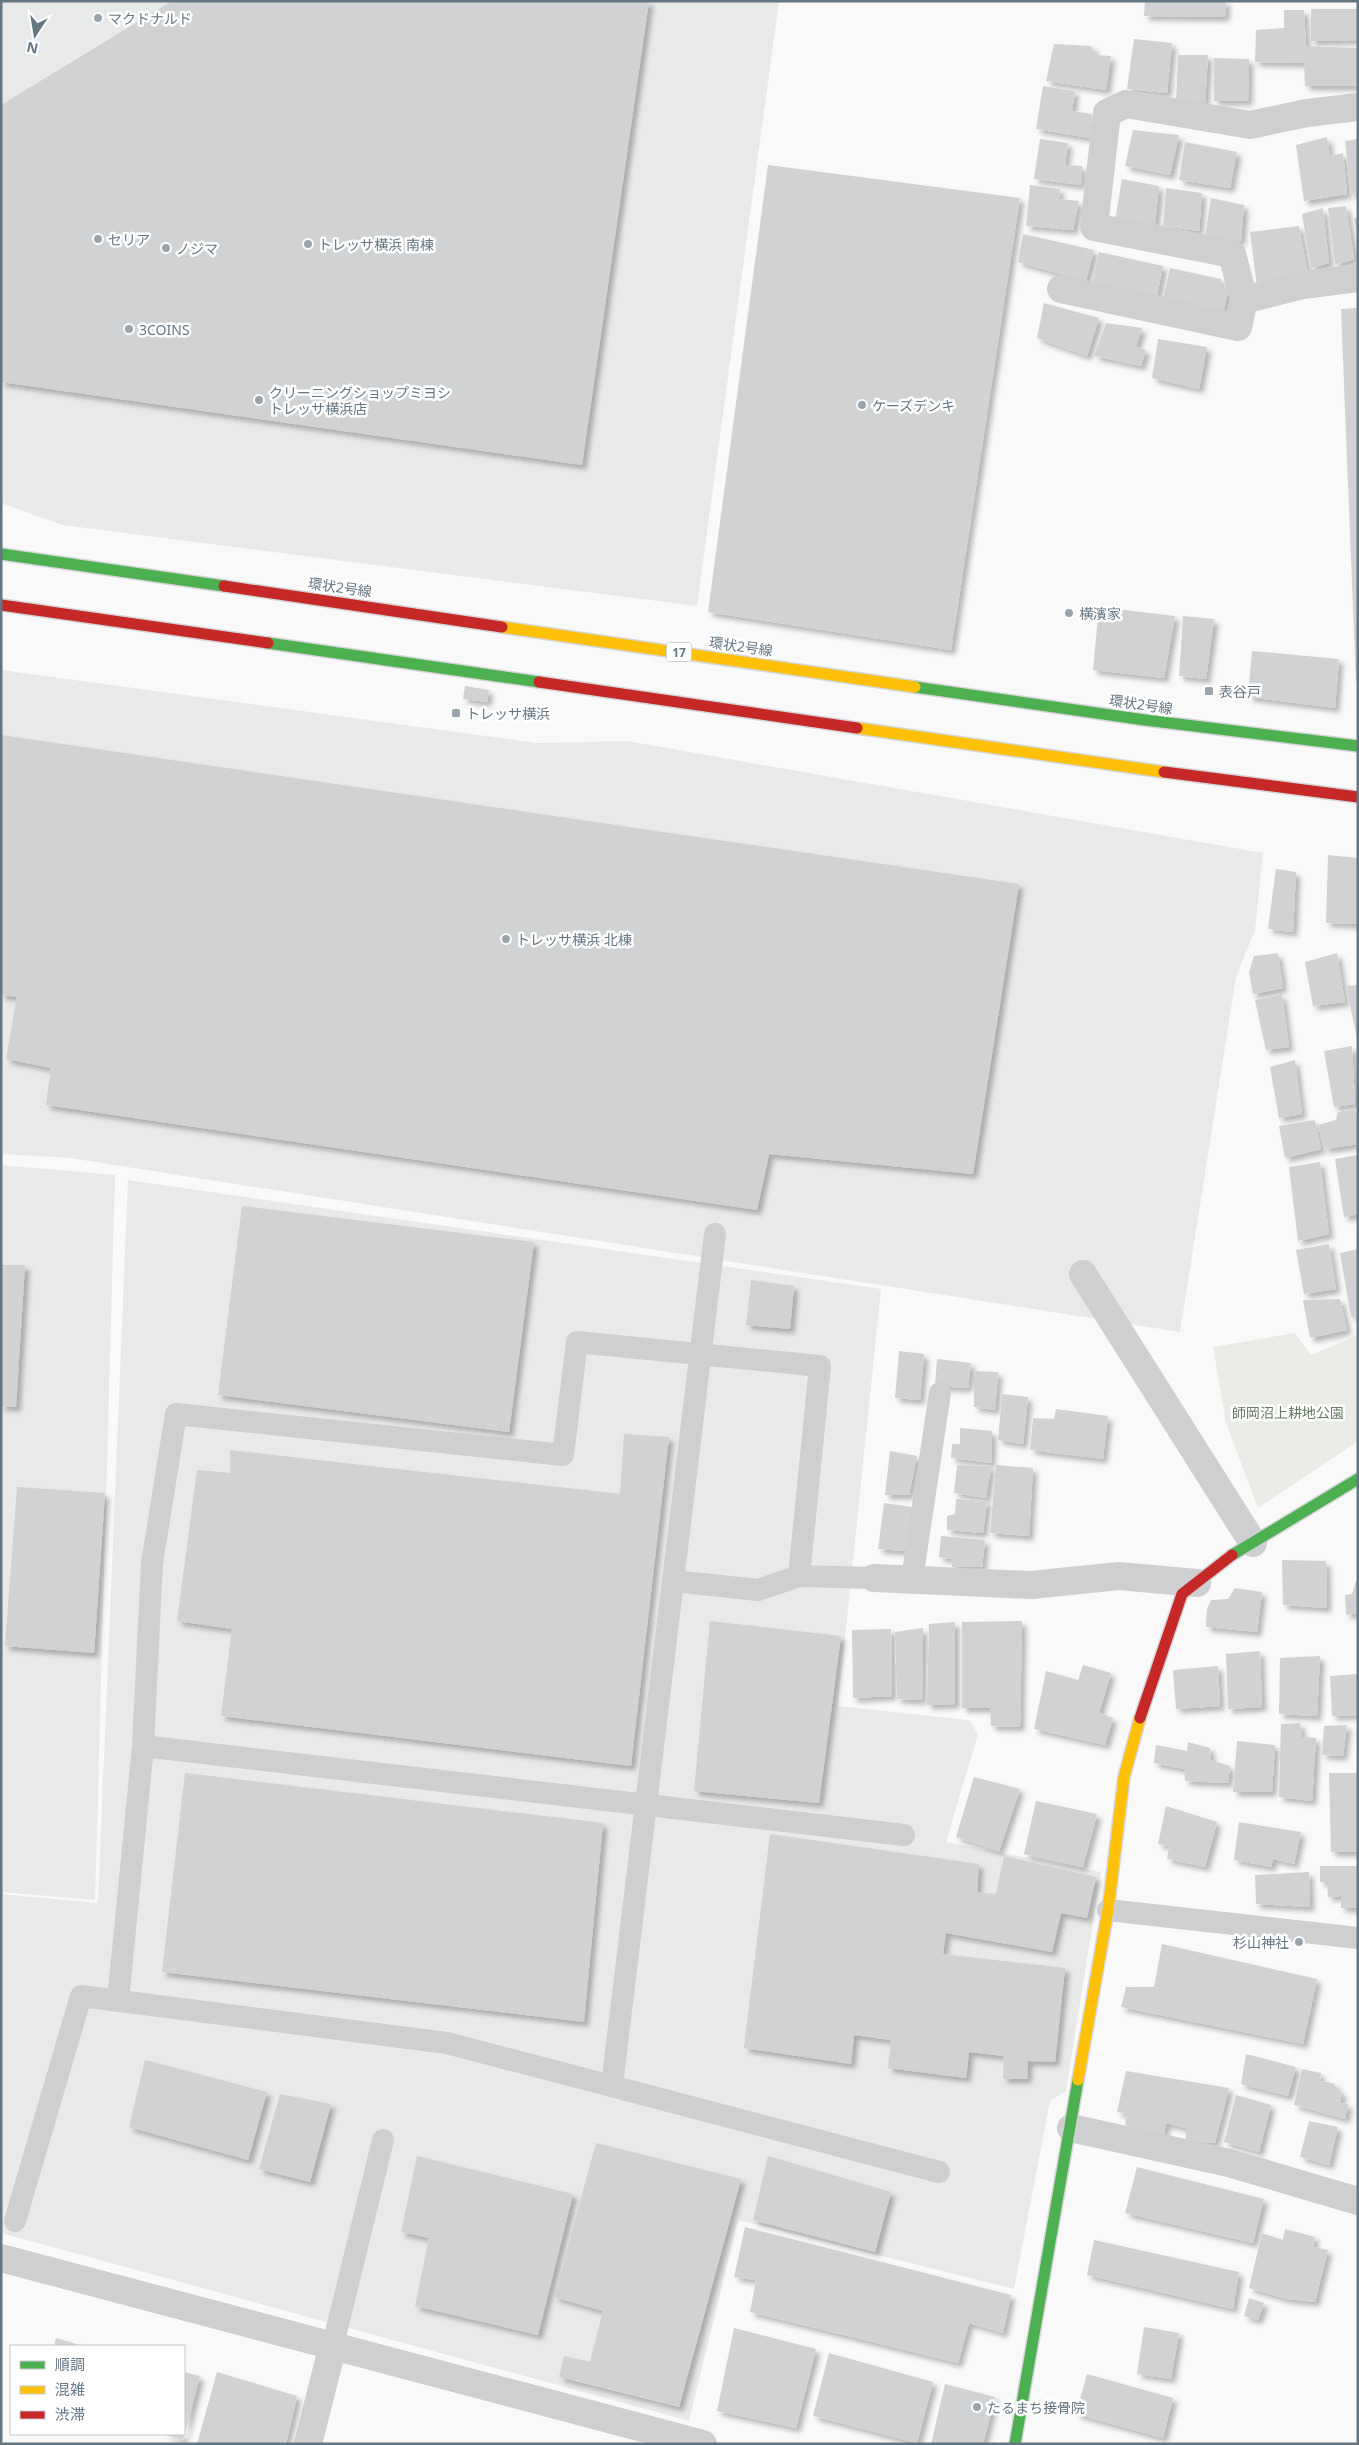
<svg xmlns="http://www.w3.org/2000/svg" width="1359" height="2445" font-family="'Noto Sans','Noto Sans JP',sans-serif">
	<defs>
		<filter id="shadow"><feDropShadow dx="4.5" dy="4.5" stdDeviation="2.5" flood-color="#0004"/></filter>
	</defs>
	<rect width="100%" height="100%" fill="#f9f9f9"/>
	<!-- built -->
	<path fill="#e8e9e9" d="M1,1H779L697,606L62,525L1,503Z
		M1,670L538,743L627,741L1263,853L1255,930L1236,977L1180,1332L70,1158L1,1154Z
		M1,1165L115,1175L95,1900L1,1892Z
		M128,1180L881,1289L838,1706L969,1720L978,1734L946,1842L1101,1872L1066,2091L1050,2101L1014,2289L738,2220L689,2421L1,2233V1894L98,1903Z"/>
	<!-- green -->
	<path fill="#e8ebe6" d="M1295,1333L1311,1355L1358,1335V1441L1258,1508L1226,1423L1213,1347Z"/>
	<!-- building -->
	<path fill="#d0d2d3" filter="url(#shadow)" d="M172,1H649L582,465L1,382V105Z
		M1145,1H1226L1225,17L1144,16Z
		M1311,9H1358V40L1311,41Z
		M1284,10H1304L1306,46L1358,48V86H1305L1304,63L1255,62L1256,30L1284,28Z
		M1134,39L1172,43L1167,93L1127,89Z
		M1054,44L1091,46L1096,55L1111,56L1106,90L1046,81Z
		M1178,55H1208L1205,103L1176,102Z
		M1214,58L1249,59L1248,101H1214Z
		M1043,86L1075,91L1072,111L1092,114L1090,138L1036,129Z
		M1133,130L1179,135L1170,175L1125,166Z
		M1327,137L1330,156L1343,153L1347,194L1304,201L1296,145Z
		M1040,139L1068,143L1065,165L1082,166L1081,185L1034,179Z
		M1358,139V193L1351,194L1345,141Z
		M1185,142L1237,152L1230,188L1179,180Z
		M768,165L1020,198L951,650L708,612Z
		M1122,179L1159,186L1155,225L1115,220Z
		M1030,185L1060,189L1059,199L1079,201L1073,230L1026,226Z
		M1166,188L1202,193L1199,231L1163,226Z
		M1211,198L1244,205L1241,241L1205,236Z
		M1346,206L1354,259L1335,265L1328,208Z
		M1323,208L1329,263L1311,268L1302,214Z
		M1354,218H1358V236H1357Z
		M1299,226L1307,271L1290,274V279L1257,287L1250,232Z
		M1023,234L1094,250L1086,281L1018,262Z
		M1099,252L1163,266L1157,296L1092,283Z
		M1170,268L1221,279L1222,287L1229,288L1223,313L1163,298Z
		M1044,303L1099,318L1087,356L1037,338Z
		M1358,308V681H1356L1341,309Z
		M1106,323L1142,328L1136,347L1146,350L1141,366L1094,356Z
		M1158,339L1207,347L1199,389L1152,378Z
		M1099,607L1175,616L1164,678L1093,670Z
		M1183,616L1214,619L1206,679L1179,676Z
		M1252,651L1339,659L1335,708L1248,697Z
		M465,686L489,690L487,702L463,699Z
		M1,735L1019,884L973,1174L769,1154L757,1210L46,1105L51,1068L6,1059L17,997L1,995Z
		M1328,855L1358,858V924L1326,923Z
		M1276,869L1296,872L1293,932L1268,929Z
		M1278,953L1283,988L1253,994L1249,972L1254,956Z
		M1337,953L1345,1002L1313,1006L1305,962Z
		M1358,985V1038H1357L1346,986Z
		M1282,994L1289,1047L1266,1050L1255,1000Z
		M1352,1046L1355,1104L1334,1107L1324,1051Z
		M1295,1060L1302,1114L1279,1118L1270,1067Z
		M1356,1109L1358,1144L1325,1149L1318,1125L1336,1120L1338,1112Z
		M1315,1120L1321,1149L1285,1158L1279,1126Z
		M1358,1155V1214L1344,1217L1335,1159Z
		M1320,1162L1329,1234L1298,1241L1289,1167Z
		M242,1206L534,1242L509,1432L218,1395Z
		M1329,1244L1336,1289L1304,1294L1296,1250Z
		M1358,1249V1316L1351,1317L1340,1253Z
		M1,1265H25L16,1407L1,1406Z
		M751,1280L794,1286L790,1329L746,1325Z
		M1340,1299L1347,1330L1310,1338L1303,1300Z
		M899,1351L924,1354L920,1400L895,1398Z
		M937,1359L971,1363L968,1388L935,1386Z
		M974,1371L998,1372L995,1410L974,1407Z
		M1002,1394L1028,1397L1023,1444L998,1440Z
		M1056,1409L1108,1416L1103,1459L1030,1450L1033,1418L1054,1419Z
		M960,1428L992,1431L991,1463L951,1458L952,1444H960Z
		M624,1434L669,1437L631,1766L221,1716L232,1629L177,1621L197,1470L230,1473V1450L620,1494Z
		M890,1451L917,1456L909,1495H885Z
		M957,1465L991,1466L986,1498L954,1493Z
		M996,1465L1033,1468L1029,1536L990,1533Z
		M17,1487L105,1493L94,1653L5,1646Z
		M956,1499L987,1501L983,1533L947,1530V1516L955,1514Z
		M884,1503L913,1507L906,1551L878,1549Z
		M941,1536L985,1540L982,1567H952L951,1559L939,1557Z
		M1282,1560L1326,1561L1327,1608L1283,1605Z
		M1356,1581H1358V1613L1346,1615L1345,1595L1352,1594Z
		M1235,1588L1262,1592L1257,1632L1206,1627L1207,1609L1211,1600L1228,1599Z
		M710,1621L841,1636L819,1803L694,1791Z
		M1022,1621L1020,1727L991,1726L990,1708H962V1622Z
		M955,1622V1704L927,1705L929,1624Z
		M923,1628L922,1700L897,1699L895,1632Z
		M891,1629L892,1696L853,1698L852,1630Z
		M1260,1651L1262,1707L1228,1709L1226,1654Z
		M1320,1656L1317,1716L1279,1714L1280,1658Z
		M1083,1665L1111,1673L1099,1713L1113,1718L1105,1745L1034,1729L1046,1671L1078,1680Z
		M1218,1666L1220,1706L1176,1709L1173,1670Z
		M1358,1674V1715L1332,1716L1330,1676Z
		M1300,1723L1302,1737L1316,1738L1312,1801L1279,1797L1281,1724Z
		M1347,1725L1343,1756L1322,1755L1324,1726Z
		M1237,1741L1275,1745L1272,1792H1233Z
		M1188,1742L1210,1748L1211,1760L1230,1766L1228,1783L1185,1781L1184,1769L1154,1763L1156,1745L1187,1751Z
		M185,1773L603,1823L584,2022L162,1972Z
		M1329,1773H1358V1852H1331Z
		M974,1777L1020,1789L999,1851L956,1837Z
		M1036,1801L1097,1814L1083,1867L1024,1854Z
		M1166,1806L1217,1822L1205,1867L1167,1859L1169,1846L1158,1844Z
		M1239,1822L1301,1832L1294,1864L1273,1859L1271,1867L1234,1860Z
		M770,1834L979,1864L977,1892L996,1894L1004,1856L1096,1877L1087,1918L1061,1913L1052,1952L946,1933L943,1954L1065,1968L1055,2062L1028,2061L1027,2079H1003L1004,2056L969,2052L966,2078L888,2068L891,2040L854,2035L851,2064L744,2048Z
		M1320,1866H1358V1908H1341V1896L1328,1897L1327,1882H1320Z
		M1309,1872L1310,1907L1256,1904L1255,1875Z
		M1162,1944L1317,1979L1303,2044L1121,2007L1126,1987H1154Z
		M1246,2054L1296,2067L1288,2096L1241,2084Z
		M145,2060L267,2092L248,2160L129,2127Z
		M1302,2069L1321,2073L1320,2081L1333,2083L1342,2094L1340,2103L1348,2104L1345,2119L1294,2105Z
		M1126,2071L1229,2088L1215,2143L1186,2141V2128L1166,2123L1164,2134L1125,2125L1127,2114L1117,2112Z
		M280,2094L331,2104L310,2182L259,2169Z
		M1236,2095L1271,2105L1259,2152L1224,2142Z
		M1309,2121L1338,2127L1329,2165L1300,2157Z
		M596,2143L741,2179L679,2407L559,2377L564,2356L590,2362L603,2311L554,2297Z
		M417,2156L573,2194L538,2335L415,2306L429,2238L401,2232Z
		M768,2156L891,2192L875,2252L753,2220Z
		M1137,2167L1264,2199L1253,2243L1125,2213Z
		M745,2227L1011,2295L1003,2333L969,2323L958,2363L750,2312L756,2280L734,2277Z
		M1285,2229L1315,2237L1313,2247L1328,2250L1315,2302L1287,2299L1249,2288L1262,2233L1283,2240Z
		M1094,2240L1239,2272L1233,2309L1087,2275Z
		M1249,2298L1264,2303L1258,2320L1244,2316Z
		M1144,2327L1179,2333L1171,2379L1137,2374Z
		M734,2328L816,2349L796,2428L717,2411Z
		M56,2338L83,2346H54Z
		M829,2353L933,2382L917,2443L813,2416Z
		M184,2372L200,2376L183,2440L162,2434H184Z
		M217,2372L297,2396L286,2444H197Z
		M1087,2374L1173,2398L1163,2438L1076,2414Z
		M945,2384L995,2397L983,2444H931Z"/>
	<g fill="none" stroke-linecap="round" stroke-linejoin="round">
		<defs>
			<path id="fast" d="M1,554L224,586
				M268,643L539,682
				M915,687L1145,720L1358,746
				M1232,1555L1358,1479
				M1015,2444L1078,2080"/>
			<path id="slow" d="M502,627L915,687
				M857,728L1164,772
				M1078,2080L1108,1910L1124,1777L1140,1718"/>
			<path id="jam" d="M224,586L502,627
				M1,605L268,643
				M539,682L857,728
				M1164,772L1358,797
				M1140,1718L1182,1594L1232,1555"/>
		</defs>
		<!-- fast casing -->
		<use href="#fast" stroke="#d5d6d7" stroke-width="14"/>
		<!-- slow casing -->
		<use href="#slow" stroke="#d5d6d7" stroke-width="14"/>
		<!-- jam casing -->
		<use href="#jam" stroke="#d5d6d7" stroke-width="14"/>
		<!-- lane -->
		<path stroke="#cecfd0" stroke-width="22" d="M912,1579L940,1393
			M674,1581L758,1590L799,1576L874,1578
			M143,1746L904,1835
			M1108,1910L1358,1938
			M118,2001L143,1746L152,1563L176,1414L563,1455L577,1342L820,1366L799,1576
			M612,2085L715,1234
			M15,2221L81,1996L447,2043L939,2172
			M333,2345L383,2140"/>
		<!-- street -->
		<path stroke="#cecfd0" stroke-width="28" d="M1061,289L1238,327L1244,300L1303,285L1358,278
			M1244,300L1232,254L1094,227L1107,113L1126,104L1250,125L1307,113L1358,107
			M1083,1274L1253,1543
			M874,1578L1031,1585L1119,1576L1197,1583
			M1071,2128L1229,2163L1358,2201
			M1,2258L703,2444
			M308,2444L333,2345"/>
		<!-- fast -->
		<use href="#fast" stroke="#4caf50" stroke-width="11"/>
		<!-- slow -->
		<use href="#slow" stroke="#ffc107" stroke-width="11"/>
		<!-- jam -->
		<use href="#jam" stroke="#c62828" stroke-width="11"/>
	</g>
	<!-- markers -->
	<g fill="#99a4ac" stroke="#fff" stroke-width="2">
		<circle cx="98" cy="18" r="5"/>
		<circle cx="98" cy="239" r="5"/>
		<circle cx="308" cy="244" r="5"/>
		<circle cx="166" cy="248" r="5"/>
		<circle cx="129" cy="329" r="5"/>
		<circle cx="259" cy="400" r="5"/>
		<circle cx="862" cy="405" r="5"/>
		<circle cx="1069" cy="613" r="5"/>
		<rect x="1204" y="686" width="10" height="10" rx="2.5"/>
		<rect x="451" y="708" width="10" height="10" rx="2.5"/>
		<circle cx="506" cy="939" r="5"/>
		<circle cx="1299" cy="1942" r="5"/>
		<circle cx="977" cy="2407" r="5"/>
	</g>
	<g text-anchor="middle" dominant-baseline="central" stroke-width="5" stroke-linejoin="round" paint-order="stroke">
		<!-- shield labels -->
		<rect fill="#fff" stroke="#939fa8" stroke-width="1" x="666.5" y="642.5" width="25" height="19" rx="4"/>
		<g font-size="12" font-weight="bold" fill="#657683">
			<text x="679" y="652">17</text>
		</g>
		<!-- poi labels -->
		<g font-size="14" fill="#657683" stroke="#fff" text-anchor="start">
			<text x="108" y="18">マクドナルド</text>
			<text x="108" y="239">セリア</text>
			<text x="318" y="244">トレッサ横浜 南棟</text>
			<text x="176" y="248">ノジマ</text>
			<text x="139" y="329">3COINS</text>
			<text x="269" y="392">クリーニングショップミヨシ<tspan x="269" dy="16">トレッサ横浜店</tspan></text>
			<text x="872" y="405">ケーズデンキ</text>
			<text x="1079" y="613">横濱家</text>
			<text x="1219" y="691">表谷戸</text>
			<text x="466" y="713">トレッサ横浜</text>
			<text x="516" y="939">トレッサ横浜 北棟</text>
			<text x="1289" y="1942" text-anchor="end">杉山神社</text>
			<text x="987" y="2407">たるまち接骨院</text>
		</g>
		<!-- street labels -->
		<g font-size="14" fill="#657683" stroke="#fff">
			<text transform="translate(340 587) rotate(8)">環状2号線</text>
			<text transform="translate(741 646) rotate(8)">環状2号線</text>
			<text transform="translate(1141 704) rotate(8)">環状2号線</text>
		</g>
		<!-- park labels -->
		<g font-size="14" fill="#687a64" stroke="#fff">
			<text x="1288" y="1412">師岡沼上耕地公園</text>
		</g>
	</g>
	<!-- border -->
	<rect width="1359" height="2445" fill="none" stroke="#657683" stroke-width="5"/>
	<!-- legend -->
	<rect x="10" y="2345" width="175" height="90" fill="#ffffff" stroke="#c1c8cd"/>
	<rect x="20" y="2361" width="25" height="8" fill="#4caf50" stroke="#c1c8cd"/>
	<text x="55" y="2370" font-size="15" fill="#657683">順調</text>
	<rect x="20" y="2386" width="25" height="8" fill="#ffc107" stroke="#c1c8cd"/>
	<text x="55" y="2395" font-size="15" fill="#657683">混雑</text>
	<rect x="20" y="2411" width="25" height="8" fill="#c62828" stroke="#c1c8cd"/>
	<text x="55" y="2420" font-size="15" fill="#657683">渋滞</text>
	<!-- north arrow -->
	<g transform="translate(35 35) rotate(192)" stroke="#ffffff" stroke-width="4" paint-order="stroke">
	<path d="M0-4L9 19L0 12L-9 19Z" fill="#657683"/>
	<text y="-8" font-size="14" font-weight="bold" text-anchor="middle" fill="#657683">N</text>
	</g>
</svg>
